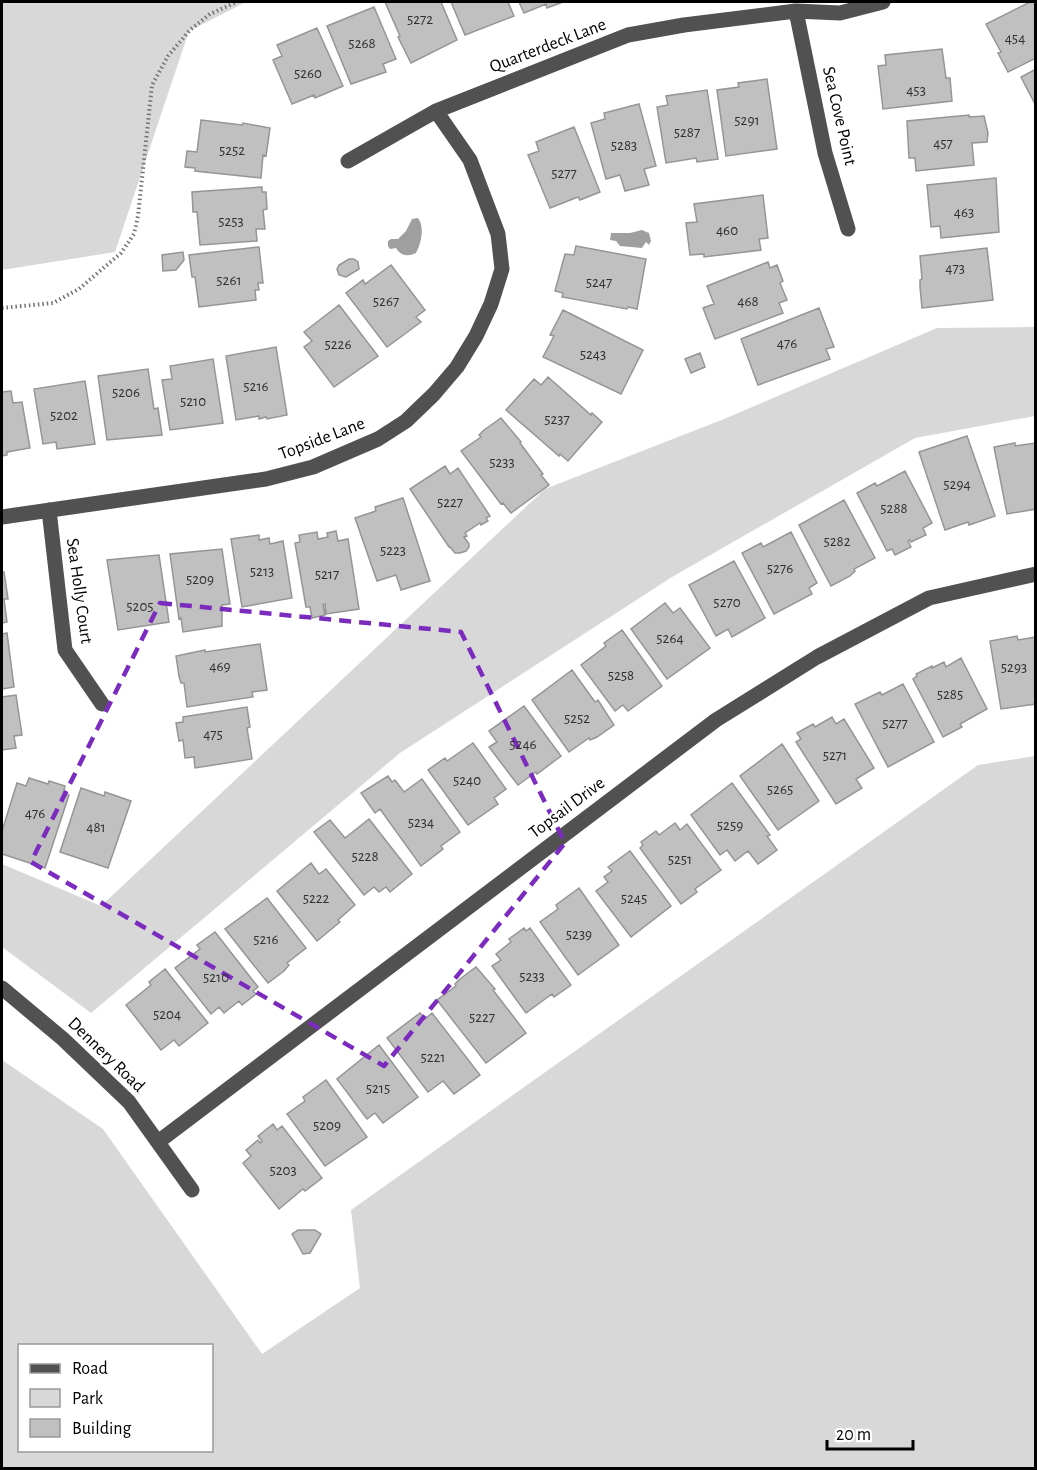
<svg xmlns="http://www.w3.org/2000/svg" width="1037" height="1470" font-family="'Alegreya Sans',sans-serif">
	<rect width="100%" height="100%" fill="#fff"/>
	<!-- green -->
	<path fill="#d8d8d8" fill-rule="evenodd" d="M2,2H246L189,31L115,252L2,270Z
		M1035,327V416L915,438L672,577L400,753L91,1013L2,947V864L101,906L545,489L724,419L937,328Z
		M1035,756V1468H2V1060L103,1129L262,1354L360,1288L351,1210L978,765ZM20,1346H212V1450H20Z"/>
	<!-- water -->
	<path fill="#9f9f9f" d="M418,218C425,227 421,244 416,253C407,257 401,256 396,248L390,249L388,246V241L391,239H398L406,231L412,219Z
		M642,230L649,233L651,241L649,245L646,242L642,248L620,246L616,241L610,240L611,233H630Z"/>
	<!-- building -->
	<path fill="#c0c0c0" stroke="#959595" stroke-width="1.5" d="M385,2H441L457,40L411,63L398,37L400,36Z
		M451,2H508L514,16L465,35Z
		M519,2H563L547,8L546,4L524,13Z
		M1030,2H1036V58L1008,72L998,53L1001,52L986,24Z
		M374,7L396,59L383,64L386,72L351,84L327,26Z
		M317,28L343,86L315,98L314,95L292,104L273,60L282,56L277,45Z
		M942,49L946,78H950L952,101L883,109L878,66L886,65L885,55Z
		M1036,69V106L1021,77Z
		M767,79L777,149L726,156L717,90L739,87L738,83Z
		M707,90L718,159L697,162L696,158L666,163L657,107L668,105L666,96Z
		M639,104L656,166L644,169L649,185L625,191L620,175L606,179L591,123L605,119L604,113Z
		M969,115V117L984,116L988,133L987,142L972,143L974,165L916,171L915,158H909L907,121Z
		M201,120L242,125L243,123L270,128L266,156L263,155L261,178L195,171V168L185,167L187,151L197,152Z
		M574,127L600,192L580,200L578,197L550,208L528,155L539,151L536,142Z
		M996,178L999,232L941,238L940,226L931,227L927,185Z
		M262,187V192H266L267,209L263,210L265,229H256L257,241L200,245L197,212H193L192,192Z
		M763,195L768,238L759,239L761,250L704,257V254L690,255L686,223L697,222L694,204Z
		M576,246L646,259L637,309L628,307L627,309L562,297L563,293L555,291L565,254L574,255Z
		M259,247L263,283H258L259,290H255L256,300L199,307L195,277H192L189,255Z
		M987,248L993,300L922,308L920,287V280L922,279L920,256Z
		M183,252L184,260L176,270L163,271L162,255Z
		M349,259H354L358,262L359,269L346,277L339,275L337,269L339,265Z
		M768,262L770,268L777,265L783,281L780,283L787,300L779,303L783,313L715,339L703,308L714,304L707,286Z
		M391,265L425,310L416,317L421,322L387,347L346,293L363,280L365,284Z
		M339,305L378,356L334,387L304,347L312,341L304,332Z
		M819,308L834,347L826,349L830,359L758,385L741,339Z
		M563,310L643,350L621,394L543,357L554,336L550,335Z
		M276,347L287,415L267,419L266,417L259,419V416L236,420L226,356Z
		M700,353L705,367L691,373L685,359Z
		M213,359L223,423L170,430L162,380L172,379L170,366Z
		M148,369L154,409L158,408L162,435L107,440L98,376Z
		M548,377L591,415L592,413L602,422L568,461L560,454L559,456L506,410L534,379L541,385Z
		M85,381L95,444L57,449L56,442L43,444L34,389Z
		M11,391L13,403L22,402L30,448L7,452V455L2,456V392Z
		M501,418L521,442L520,443L543,474L541,475L549,485L511,513L503,503L501,504L461,451L481,437L479,435L484,430Z
		M967,436L995,516L969,525L968,522L945,530L919,452Z
		M1015,443V446L1036,443V509L1007,514L994,447Z
		M445,466L450,474L458,468L490,516L486,518L488,521L481,525L480,523L465,533L467,536L464,537L469,544V547L466,551L460,553H455L450,547H449L410,489Z
		M905,471L932,523L923,528L926,535L911,542L910,540L908,541L911,547L895,555L892,549L887,551L857,493L875,483L877,486Z
		M403,498L430,581L401,590L396,575L377,581L355,518L376,511L375,507Z
		M844,500L875,558L854,569L855,571L850,576L831,586L799,525Z
		M336,531L338,541L348,539L359,609L326,614L325,604L323,605L325,615L312,618L310,607H306L295,543L300,542L299,535L317,532L318,539L328,537L327,533Z
		M791,532L817,583L809,588L812,594L774,614L742,553L761,543L763,547Z
		M259,535V540L269,538L270,544L283,541L292,598L242,607L231,539Z
		M222,549L230,604L222,605V626L183,632L181,618L179,619L170,554Z
		M159,555L169,622L118,630L107,560Z
		M734,561L765,618L732,637L728,629L716,636L689,585Z
		M2,572H4L8,599H4L7,622L2,623Z
		M665,603L673,613L680,608L710,648L667,679L631,629Z
		M622,630L662,686L628,711L623,705L615,711L581,665L606,646L604,643Z
		M7,633L14,687L2,689V634Z
		M1017,636L1018,640L1036,637V704L1001,709L990,641Z
		M260,644L267,690L252,692L253,697L187,707L184,683H181L179,676L176,656L205,650V652Z
		M961,658L987,709L960,724L962,727L943,737L913,679L917,676L916,674L932,666V668L944,662L946,667Z
		M572,670L595,702L598,700L614,725L597,737L590,740L589,738L569,752L532,700Z
		M903,684L934,742L888,767L855,704L880,692L882,695Z
		M16,695L22,735L14,736L16,748L2,750V697Z
		M524,706L561,756L537,774L536,772L518,785L489,747L497,742L489,731Z
		M247,707L250,727L247,728L252,759L195,768L194,757L185,758L183,740L179,741L176,723L183,722V717Z
		M832,717L836,724L844,719L874,768L856,779L862,788L836,804L796,742L801,739L797,733L813,724L815,727Z
		M473,743L506,789L494,798L498,804L468,825L428,770L445,758L447,761Z
		M782,744L819,801L778,830L740,776Z
		M388,776L392,782L395,780L404,792L422,779L460,832L441,846L443,849L421,866L380,809L375,813L361,793Z
		M29,778L48,784L49,781L65,786L63,794L69,795L45,868L2,854V831L17,783L26,786Z
		M732,783L770,835L767,836L777,850L758,864L748,851L735,861L727,850L720,855L691,815Z
		M81,788L104,796L105,792L131,801L108,868L60,852Z
		M369,819L412,874L390,892L386,887L379,892L374,887L364,895L314,832L330,820L345,838Z
		M675,823L680,830L687,824L721,870L695,889L697,892L681,904L640,848L643,845L641,842L656,831L659,835Z
		M630,851L671,906L631,937L596,891L608,882L604,877L612,871L608,867Z
		M311,863L319,874L326,869L355,905L338,920L340,922L317,941L277,891Z
		M579,888L619,945L578,975L540,922L558,909L556,905Z
		M267,898L306,948L287,963L289,965L284,971L268,983L225,929Z
		M524,928L526,931L530,928L571,985L554,997L552,994L526,1013L492,966L501,960L496,954L511,942L509,939Z
		M215,932L258,987L253,991L256,994L242,1005L239,1001L224,1013L219,1007L211,1014L175,968L200,949L197,945Z
		M476,967L495,989L493,990L526,1033L486,1063L437,1000L456,986L455,984L460,979Z
		M165,969L208,1023L179,1046L174,1040L161,1050L126,1005L151,985L149,982Z
		M420,1013L425,1019L432,1013L480,1075L454,1094L443,1081L428,1092L387,1038Z
		M379,1045L418,1097L383,1123L375,1113L367,1119L337,1079Z
		M326,1080L367,1137L325,1166L287,1114L305,1101L303,1097Z
		M273,1124L277,1130L282,1126L322,1178L305,1191L303,1189L279,1209L243,1163L251,1156L246,1150L258,1140L260,1143L262,1141L258,1136Z
		M298,1230H315L321,1234L310,1253L303,1254L292,1234Z"/>
	<g fill="none" stroke-linecap="round" stroke-linejoin="round">
		<!-- path -->
		<path stroke="#737373" stroke-width="4" stroke-dasharray="1.5 3" stroke-linecap="butt" d="M2,308L53,303L79,289L121,253L134,234L138,216L152,85L168,56L190,30L210,14L237,2"/>
		<!-- minor -->
		<path stroke="#515151" stroke-width="15" d="M796,11L825,153L848,229
			M348,161L436,111L628,35L684,25L796,11L840,13L883,2
			M49,510L65,650L102,704
			M2,517L266,479L313,467L378,439L406,421L434,394L457,367L476,336L491,304L502,269L498,234L470,160L436,111
			M2,988L63,1039L129,1102L192,1190
			M158,1142L716,720L817,657L929,598L1036,574"/>
	</g>
	<!-- marked area -->
	<path fill="none" stroke="#7b2cbf" stroke-width="4.5" stroke-dasharray="12 8" stroke-linejoin="round" d="M160,603L461,632L565,843L384,1066L31,862Z"/>
	<g text-anchor="middle" dominant-baseline="central" stroke-width="5" stroke-linejoin="round" paint-order="stroke">
		<!-- number labels -->
		<g font-size="15" fill="#303030">
			<text x="420" y="19">5272</text>
			<text x="1015" y="38">454</text>
			<text x="362" y="43">5268</text>
			<text x="308" y="73">5260</text>
			<text x="916" y="90">453</text>
			<text x="747" y="120">5291</text>
			<text x="687" y="132">5287</text>
			<text x="943" y="143">457</text>
			<text x="624" y="145">5283</text>
			<text x="232" y="150">5252</text>
			<text x="564" y="173">5277</text>
			<text x="964" y="212">463</text>
			<text x="231" y="221">5253</text>
			<text x="727" y="230">460</text>
			<text x="955" y="268">473</text>
			<text x="229" y="280">5261</text>
			<text x="599" y="282">5247</text>
			<text x="386" y="301">5267</text>
			<text x="748" y="301">468</text>
			<text x="787" y="343">476</text>
			<text x="338" y="344">5226</text>
			<text x="593" y="354">5243</text>
			<text x="256" y="386">5216</text>
			<text x="126" y="392">5206</text>
			<text x="193" y="401">5210</text>
			<text x="64" y="415">5202</text>
			<text x="557" y="419">5237</text>
			<text x="502" y="462">5233</text>
			<text x="957" y="484">5294</text>
			<text x="450" y="502">5227</text>
			<text x="894" y="508">5288</text>
			<text x="837" y="541">5282</text>
			<text x="393" y="550">5223</text>
			<text x="780" y="568">5276</text>
			<text x="262" y="571">5213</text>
			<text x="327" y="574">5217</text>
			<text x="200" y="579">5209</text>
			<text x="727" y="602">5270</text>
			<text x="140" y="606">5205</text>
			<text x="670" y="638">5264</text>
			<text x="220" y="666">469</text>
			<text x="1014" y="667">5293</text>
			<text x="621" y="675">5258</text>
			<text x="950" y="694">5285</text>
			<text x="577" y="718">5252</text>
			<text x="895" y="723">5277</text>
			<text x="213" y="734">475</text>
			<text x="523" y="744">5246</text>
			<text x="835" y="755">5271</text>
			<text x="467" y="780">5240</text>
			<text x="780" y="789">5265</text>
			<text x="35" y="813">476</text>
			<text x="421" y="822">5234</text>
			<text x="730" y="825">5259</text>
			<text x="96" y="827">481</text>
			<text x="365" y="856">5228</text>
			<text x="680" y="859">5251</text>
			<text x="316" y="898">5222</text>
			<text x="634" y="898">5245</text>
			<text x="579" y="934">5239</text>
			<text x="266" y="939">5216</text>
			<text x="532" y="976">5233</text>
			<text x="216" y="977">5210</text>
			<text x="167" y="1014">5204</text>
			<text x="482" y="1017">5227</text>
			<text x="433" y="1057">5221</text>
			<text x="378" y="1088">5215</text>
			<text x="327" y="1125">5209</text>
			<text x="283" y="1170">5203</text>
		</g>
		<!-- street labels -->
		<g font-size="18" fill="#000" stroke="#fff">
			<text transform="translate(548 46) rotate(-21)">Quarterdeck Lane</text>
			<text transform="translate(839 116) rotate(77)">Sea Cove Point</text>
			<text transform="translate(322 439) rotate(-21)">Topside Lane</text>
			<text transform="translate(79 591) rotate(82)">Sea Holly Court</text>
			<text transform="translate(567 808) rotate(-37)">Topsail Drive</text>
			<text transform="translate(106 1055) rotate(44)">Dennery Road</text>
		</g>
	</g>
	<!-- border -->
	<rect width="1037" height="1470" fill="none" stroke="#000000" stroke-width="6"/>
	<!-- legend -->
	<rect x="18" y="1344" width="195" height="108" fill="#ffffff" stroke="#999999" stroke-width="1.5"/>
	<rect x="30" y="1364" width="30" height="9" fill="#515151" stroke="#999999" stroke-width="1.5"/>
	<text x="72" y="1374" font-size="18" fill="#000000">Road</text>
	<rect x="30" y="1389" width="30" height="18" fill="#d8d8d8" stroke="#999999" stroke-width="1.5"/>
	<text x="72" y="1404" font-size="18" fill="#000000">Park</text>
	<rect x="30" y="1419" width="30" height="18" fill="#c0c0c0" stroke="#999999" stroke-width="1.5"/>
	<text x="72" y="1434" font-size="18" fill="#000000">Building</text>
	<!-- scale -->
	<path d="M827 1440v9h86v-9" fill="none" stroke="#000000" stroke-width="3"/>
	<text x="836" y="1440" font-size="18" fill="#000000" stroke="#ffffff" stroke-width="4.5" paint-order="stroke">20 m</text>
</svg>
